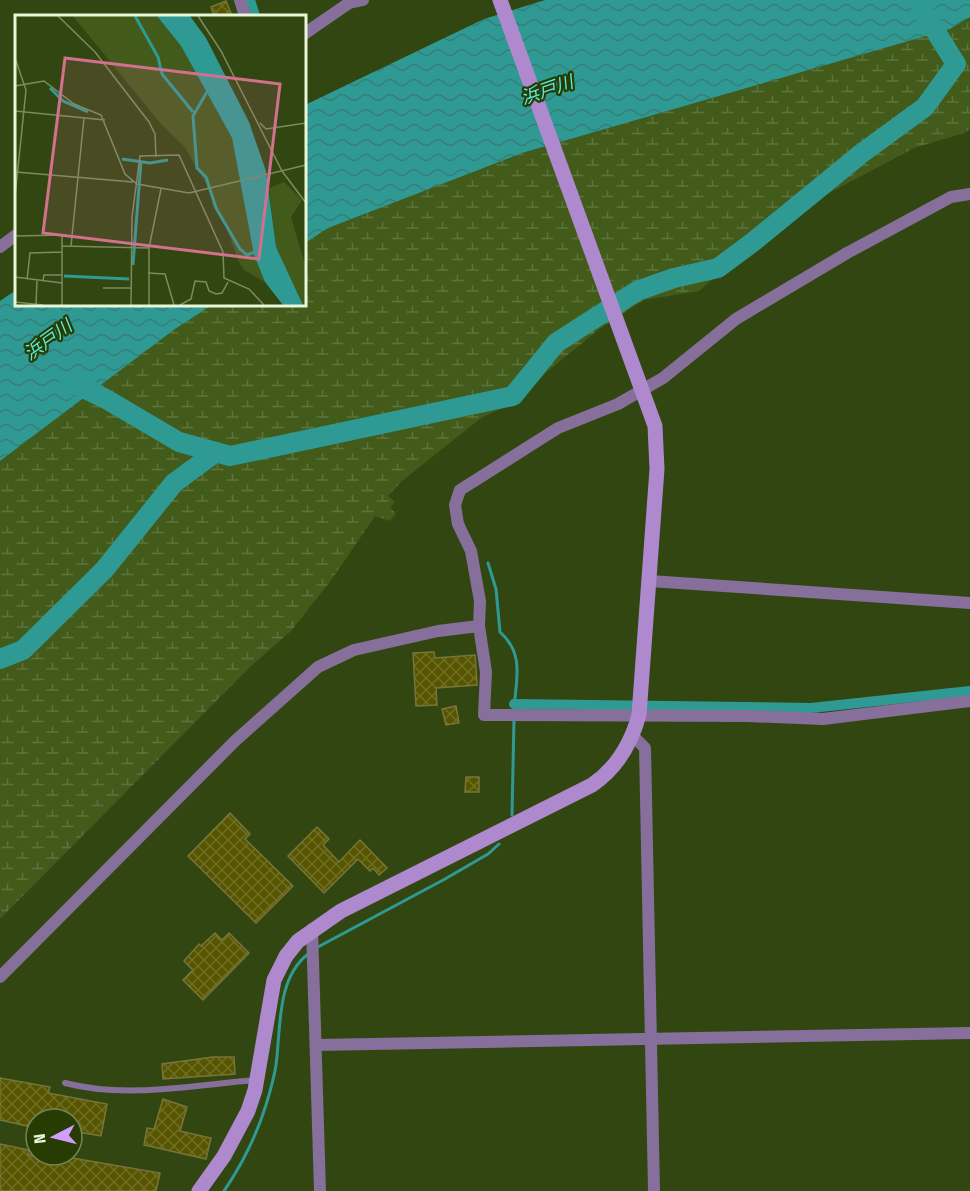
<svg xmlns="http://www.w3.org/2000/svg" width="970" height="1191" font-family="'Fira Sans Condensed','Noto Sans JP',sans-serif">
	<defs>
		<pattern id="wetland-marsh" width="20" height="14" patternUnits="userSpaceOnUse" patternTransform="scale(1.5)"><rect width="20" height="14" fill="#425b1b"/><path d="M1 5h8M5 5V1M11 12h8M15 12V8" fill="none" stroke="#5d733c"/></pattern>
		<pattern id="water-waves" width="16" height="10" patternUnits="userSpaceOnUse" patternTransform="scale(1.5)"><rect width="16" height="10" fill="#2f9a93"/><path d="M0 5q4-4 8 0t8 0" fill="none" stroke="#377e76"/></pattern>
		<pattern id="building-cross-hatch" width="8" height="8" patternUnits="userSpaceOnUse" patternTransform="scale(1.5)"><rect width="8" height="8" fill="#575500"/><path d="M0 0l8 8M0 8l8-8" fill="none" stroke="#6f6e25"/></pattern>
	</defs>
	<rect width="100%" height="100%" fill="#324611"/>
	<!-- wetland -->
	<path fill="url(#wetland-marsh)" d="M970,17V129L964,133L914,148L814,201L727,267L699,291L644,300L598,330L548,371L517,401L481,418L402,481L388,496L395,502L390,507L396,514L390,521L375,516L332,579L291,631L249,668L0,919V461L175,329L212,305L304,304L305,243L327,228L522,153L950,29Z"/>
	<!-- water -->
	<path fill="url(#water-waves)" d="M545,0H970V17L950,29L522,153L328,228L305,243V105L484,19Z
		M16,290V304L212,305L175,329L0,461V301Z"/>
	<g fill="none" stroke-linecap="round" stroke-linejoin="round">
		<!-- stream -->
		<path stroke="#2f9a93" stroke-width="3" d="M488,563L496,589L500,632C526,655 515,682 514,712
			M512,815L514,719
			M316,948L445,879L488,854L499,844
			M224,1191C241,1166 257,1134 266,1105C270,1092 274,1078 276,1065C281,1029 276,979 308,954"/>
		<!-- canal -->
		<path stroke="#2f9a93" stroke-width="10" d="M250,0L255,16
			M514,704L811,708L970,691"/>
		<!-- river -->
		<path stroke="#2f9a93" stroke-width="20" d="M69,381L106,399L179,442L230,456L513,396L556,343L637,291L674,278L718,268L753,242L862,153L925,107L956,64L921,8L920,0
			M0,659L23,650L104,570L174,483L216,452"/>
	</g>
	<!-- building -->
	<path fill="url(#building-cross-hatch)" stroke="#77763a" stroke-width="1.5" d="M226,1L232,16H214L211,7Z
		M434,652L435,658L475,655L477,685L436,688L437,705L416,706L413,653Z
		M456,706L459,723L446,725L442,709Z
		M466,777H479V792H465Z
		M230,813L250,834L245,839L293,886L256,923L188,856Z
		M317,827L329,839L323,845L339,862L360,840L387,868L379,875L373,868L370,871L358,859L324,893L288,856Z
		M215,933L222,940L229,933L249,953L203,1000L183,980L193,970L184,961L199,944L201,946Z
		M213,1057H234L235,1074L163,1079L162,1064Z
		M0,1078L50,1087L48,1093L107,1104L101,1136L72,1131V1119H36V1128L0,1120Z
		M163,1099L187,1107L180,1131L211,1138L206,1159L144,1145L147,1128L154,1129Z
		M0,1144L29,1150L28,1155H55L160,1173L156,1191H0Z"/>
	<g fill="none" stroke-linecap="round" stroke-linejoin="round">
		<!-- lane -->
		<path stroke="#866f9b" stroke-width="6" d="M65,1083C126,1099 194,1085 256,1080"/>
		<!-- street -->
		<path stroke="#866f9b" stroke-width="12" d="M240,0L245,16
			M304,34L349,3L363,0
			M970,194L951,197L847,253L736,319L663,378L618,404L558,428L460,490L455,505L458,524L471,551L480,601L479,626L486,672L484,715L747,716L823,719L970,701
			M0,247L16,235
			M650,581L970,603
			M633,736L645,748L654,1191
			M312,929L320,1191
			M0,977L235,741L318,667L354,650L438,631L479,626
			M317,1045L970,1033"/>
		<!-- secondary -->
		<path stroke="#ae89ce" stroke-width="15" d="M199,1191L224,1156L248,1111L255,1090L274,980L286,956L298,941L341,911L592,785C617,768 631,744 639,715L657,469L655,426L500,0"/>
	</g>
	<g text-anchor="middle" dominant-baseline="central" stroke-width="4.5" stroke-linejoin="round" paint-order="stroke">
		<!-- water labels -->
		<g font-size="18" font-style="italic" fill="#59ece2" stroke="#273c03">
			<text transform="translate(547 90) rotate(-19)">浜戸川</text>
			<text transform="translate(48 340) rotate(-36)">浜戸川</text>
		</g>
	</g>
	<!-- overview -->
	<g transform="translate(15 15)">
		<rect width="291" height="291" fill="#324611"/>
		<path d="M58,1H142L166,31L217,123L239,240L250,267L229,255L224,247L211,212L197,189V179L169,131L145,108ZM269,167L287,185L276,202L291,253V290H288L261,232L254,173Z" fill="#425b1b"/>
		<path d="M142,1H175L191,23L234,107L251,156L261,232L288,290H268L250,267L239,240L217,123L166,31Z" fill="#2f9a93"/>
		<path fill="none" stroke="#2f9a93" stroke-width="3" d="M120,1L143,42L147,59L178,97M35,73L48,86L73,97M193,75L178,101L182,153L191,162L201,193L225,234L232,240L242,236M107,144L135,148L153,145M118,250L126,146M49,261L114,264"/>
		<path fill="none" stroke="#7b8c61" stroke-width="1.5" d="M43,1L80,37L134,107L140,119L141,142M183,1L206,36L267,156L291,188M0,43L11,75L0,182M0,71L29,66L59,89L86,100L110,159L122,169L174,178L291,150M0,96L90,105M245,108L251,114L291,108M1,157L118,167M0,221L47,220V290M47,231L134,233M56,231L69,103M133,258L150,259L159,290M0,262L47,268M12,265L15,238L47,237M28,266L29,260H47M88,273H116M0,287L28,290M21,290L22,266M116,290L117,202L125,141L164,140L208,237L209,263L234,274L249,290M134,290V233L146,174M165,290L176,284L180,266L191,267L194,276L201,279L207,278L213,267"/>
		<path fill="#d1718d" fill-opacity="0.15" stroke="#d1718d" stroke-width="3" d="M50,43L265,69L244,244L28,218Z"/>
		<rect width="291" height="291" fill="none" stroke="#e8f6d9" stroke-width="3"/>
	</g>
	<!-- north arrow -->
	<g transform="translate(54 1137) rotate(263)"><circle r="28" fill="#273c03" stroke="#748659" stroke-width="1.5"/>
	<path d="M0-4.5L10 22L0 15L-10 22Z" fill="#d19dfe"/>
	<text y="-9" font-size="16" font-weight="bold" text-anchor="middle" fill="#e8f6d9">N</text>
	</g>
</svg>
